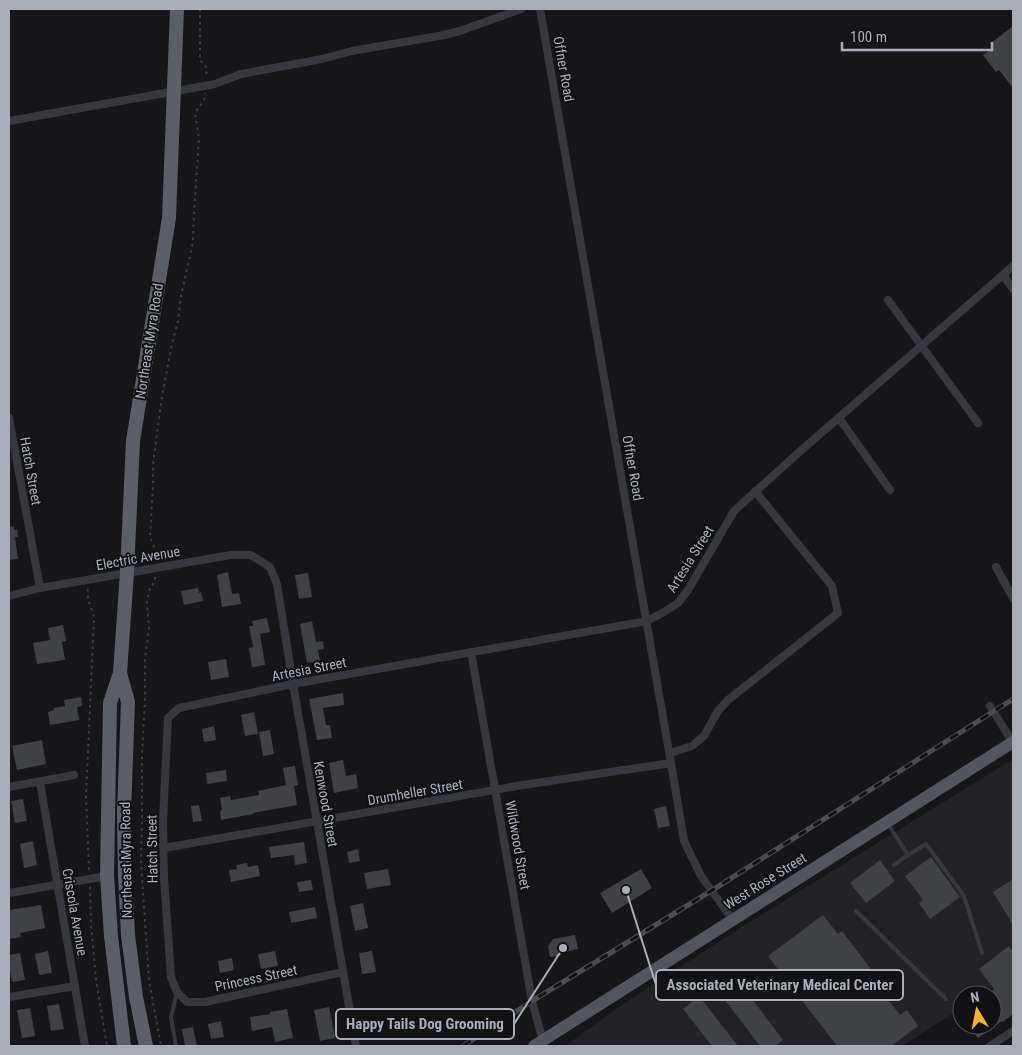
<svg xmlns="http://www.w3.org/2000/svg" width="1022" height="1055" font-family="'Roboto Condensed',sans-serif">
	<rect width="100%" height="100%" fill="#161618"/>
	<!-- built -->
	<path fill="#222225" d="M1013,759V974L981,995H962V1008L902,1046H565L632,998L740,928Z"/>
	<!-- building -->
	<path fill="#404145" d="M1013,26V88L999,70L996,72L983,55L993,48L990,44Z
		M14,526V530L17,529L18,537H15L18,559L9,560V527Z
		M228,572L232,594L239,593L241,604L222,607L217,575Z
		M308,573L312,597L299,599L295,575Z
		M198,588L199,593L201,592L203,601L184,605L181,591Z
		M267,618L270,632L260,634L265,665L252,667L249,648L253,647L249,626H253L252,621Z
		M312,621L316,642L323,641L324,649L318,650L320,661L307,663L300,624Z
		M63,625L66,641L62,642L65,660L37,664L33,643L50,640L48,628Z
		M226,659L229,677L211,680L208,662Z
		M343,693L344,705L323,708L326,725H330L332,738L317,740L309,699Z
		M81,697L82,706L77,707L79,720L50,725L48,712L54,710V708L65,706L64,700Z
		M254,712L258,734L245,736L241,715Z
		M214,726L216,740L204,742L202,729Z
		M270,730L274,754L263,756L259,732Z
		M42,740L46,764L17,770L12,746Z
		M343,760L346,776L356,774L358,788L334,793L329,763Z
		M295,766L298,785L294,786L297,805L253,813V814L221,820L220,811L222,810L220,798L230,796L231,800L259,795L258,791L286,785L283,768Z
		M226,770L227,781L207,784L206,773Z
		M23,799L27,821L15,823L11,801Z
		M199,805L202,821L193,822L191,806Z
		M666,806L670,826L658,828L654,809Z
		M33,841L37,865L24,868L20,844Z
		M304,842L307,863L295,865L294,855L271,858L269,847Z
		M358,849L360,861L349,863L347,852Z
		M931,857L960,897L930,919L919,903L923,900L905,876Z
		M880,860L895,881L866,903L850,883Z
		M247,863L248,867L258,865L260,876L231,882L229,870L237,869L236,865Z
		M388,869L391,885L367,889L364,873Z
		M641,869L652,888L612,913L600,893Z
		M1013,879V925L993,892Z
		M311,880L313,890L299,892L297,882Z
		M363,903L368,928L355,931L350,906Z
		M41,905L45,928L20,933L21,937L10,939L9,910Z
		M315,907L317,918L291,923L289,912Z
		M823,915L838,934L842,931L877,977L873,980L900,1015L907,1010L918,1026L891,1046H837L768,956Z
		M575,935L578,949L561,953L560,956L550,957L548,946L553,939Z
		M1009,946L1013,952V1014L1003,1022L1002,1021L978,1038L968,1025H992V991L994,989L979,969Z
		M48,951L52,973L39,975L35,954Z
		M275,951L278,966L261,969L258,954Z
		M372,951L376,972L362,974L359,953Z
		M20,953L25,980L12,982L9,965V955Z
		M232,958L234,970L220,973L218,961Z
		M734,975L783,1040L775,1046H760L716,988Z
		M699,996L738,1046H712L683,1009Z
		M59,1004L64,1029L51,1031L47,1006Z
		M329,1007L335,1038L320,1041L314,1010Z
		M30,1008L35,1036L22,1038L17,1010Z
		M287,1009L293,1038L275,1042L272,1027L252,1031L250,1017L270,1014V1012Z
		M221,1021L224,1037L211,1039L208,1024Z
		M193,1027L197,1046H185L182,1029Z"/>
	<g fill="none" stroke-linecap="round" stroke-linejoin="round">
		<!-- path -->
		<path stroke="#3d3f44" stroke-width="2" stroke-dasharray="2.5 4" stroke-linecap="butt" d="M200,9V60L207,68L206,76
			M156,560V552L150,537L153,487V464L162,396L172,344L178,321L181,296L193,242L194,213L199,138L195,113L204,100L205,93
			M155,577V581L150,588L147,602L149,629L145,659V699L142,755V821L141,862L149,981L161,1046
			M88,589C86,599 92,608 94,617L86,796L89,870
			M90,887L91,924L96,980L107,1046"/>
		<!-- service -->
		<path stroke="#37383d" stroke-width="4" d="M888,824L908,855L926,844L964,896L982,953
			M894,865L908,855
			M856,911L946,999
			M176,1046L171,1017L177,992"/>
		<!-- minor -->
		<path stroke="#37383d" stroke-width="8" d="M540,9L671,763L684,841L701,876L733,920
			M9,121L215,84L241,74L322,59L352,51L444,35L460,31L521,9
			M1003,275L1013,289
			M888,300L978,423
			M9,418L40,588
			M839,418L890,490
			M996,567L1013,598
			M9,596L40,588L231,555H251L270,567L277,584L293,684L356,1046
			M471,652L532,1001L543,1041
			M990,706L1013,743
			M670,753L692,746L704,736L718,711L728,700L838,613L832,586L755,491
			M40,782L85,1046
			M9,787L74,775
			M164,848L523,785L671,763
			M9,893L107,876
			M343,972L205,1002H187L177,992L171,977L164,878L163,821L168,718L179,708L293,684L647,621L664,612L678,603L688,590L734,511L797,454L1013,266
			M9,997L75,986
			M990,1046L1013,1031"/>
		<!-- primary -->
		<path stroke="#53555c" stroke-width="12" d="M534,1046L1013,742"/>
		<!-- trunk -->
		<path stroke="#5b5e65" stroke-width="14" d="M120,673L128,702L124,813L125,876L128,935L136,997L146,1046
			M124,1046L111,936L107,876L110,703L120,673L127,572L133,441L169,218L177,9"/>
		<defs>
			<path id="rail" d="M463,1046L532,1001L711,891L1013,699"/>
		</defs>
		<!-- rail casing -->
		<use href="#rail" stroke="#4a4c52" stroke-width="5"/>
		<!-- rail -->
		<use href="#rail" stroke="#111113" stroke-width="3" stroke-dasharray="9" stroke-linecap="butt"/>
	</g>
	<g text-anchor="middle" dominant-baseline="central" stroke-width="4" stroke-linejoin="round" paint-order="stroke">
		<!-- street labels -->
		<g font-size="14" fill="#a8adb8" stroke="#111113">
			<text transform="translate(564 69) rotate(80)">Offner Road</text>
			<text transform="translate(149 341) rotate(-81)">Northeast Myra Road</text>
			<text transform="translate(633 468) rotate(80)">Offner Road</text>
			<text transform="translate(31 471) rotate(80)">Hatch Street</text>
			<text transform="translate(138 558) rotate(-10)">Electric Avenue</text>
			<text transform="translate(690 559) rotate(-58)">Artesia Street</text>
			<text transform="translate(309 669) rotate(-11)">Artesia Street</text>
			<text transform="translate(415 792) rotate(-10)">Drumheller Street</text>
			<text transform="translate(326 804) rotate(80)">Kenwood Street</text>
			<text transform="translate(518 845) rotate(80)">Wildwood Street</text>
			<text transform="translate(152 849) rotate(-91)">Hatch Street</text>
			<text transform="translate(126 860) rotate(-91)">Northeast Myra Road</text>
			<text transform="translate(765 881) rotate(-32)">West Rose Street</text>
			<text transform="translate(75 912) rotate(80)">Criscola Avenue</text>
			<text transform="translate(256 978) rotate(-12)">Princess Street</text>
		</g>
	</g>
	<!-- callouts -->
	<path fill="none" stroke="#a8adb8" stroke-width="2" d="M626 890L656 985M563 948L514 1024"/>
	<g fill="#a8adb8" stroke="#111113" stroke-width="2">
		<circle cx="626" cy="890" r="5"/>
		<circle cx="563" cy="948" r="5"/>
	</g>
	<g fill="#111113" stroke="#a8adb8" stroke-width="2">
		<rect x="656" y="970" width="247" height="30" rx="5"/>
		<rect x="336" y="1009" width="178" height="30" rx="5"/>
	</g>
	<g font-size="15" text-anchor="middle" font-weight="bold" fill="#a8adb8">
		<text x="780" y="990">Associated Veterinary Medical Center</text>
		<text x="425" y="1029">Happy Tails Dog Grooming</text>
	</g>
	<!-- border -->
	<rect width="1022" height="1055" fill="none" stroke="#a8adb8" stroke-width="20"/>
	<!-- north arrow -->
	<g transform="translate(977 1010) rotate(350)"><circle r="24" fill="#111113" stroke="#4d4f55"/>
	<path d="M0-4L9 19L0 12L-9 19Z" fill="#f2b134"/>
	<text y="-8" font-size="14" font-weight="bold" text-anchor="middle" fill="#a8adb8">N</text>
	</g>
	<!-- scale -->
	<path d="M842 42v8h150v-8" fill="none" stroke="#a8adb8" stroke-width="2.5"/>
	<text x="850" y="42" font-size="15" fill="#a8adb8" stroke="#111113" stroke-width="4" paint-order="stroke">100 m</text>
</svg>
